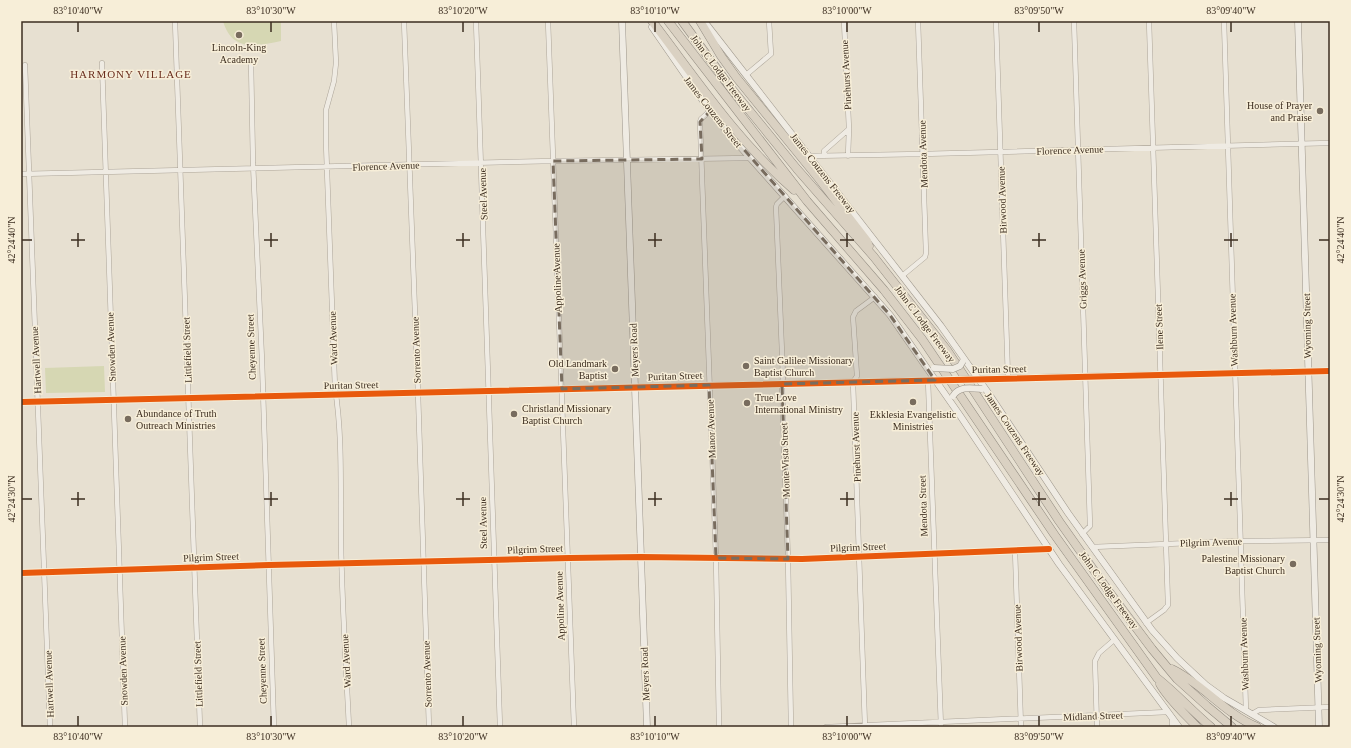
<svg xmlns="http://www.w3.org/2000/svg" width="1351" height="748" font-family="'Times New Roman',serif">
	<rect width="100%" height="100%" fill="#e7e0d1"/>
	<!-- green -->
	<path fill="#d6d7b3" d="M223,21H281V41C256,46 232,52 223,21Z
		M104,366L105,392L46,393L45,368Z"/>
	<g fill="none" stroke-linecap="round" stroke-linejoin="round">
		<defs>
			<path id="street" d="M175,21L200,727
				M334,21L336,63L334,81L326,110V143L335,388C343,438 340,492 341,542C342,604 346,665 349,727
				M404,21L418,393L429,727
				M476,21L500,727
				M548,21C555,256 567,492 574,727
				M844,21L849,129L848,156
				M996,21L1008,378
				M1074,21L1090,526L1082,534
				M1224,21L1246,711
				M251,62L253,163L262,360L274,727
				M102,63L125,727
				M25,65L50,727
				M746,75L771,54L769,21
				M710,111L701,119L700,122L716,558L719,727
				M809,156L922,154L1330,143
				M825,156L824,151L849,129
				M21,174L553,161L750,158
				M785,196L777,204L776,207L783,377L782,384L788,559L791,727
				M902,276L925,257L926,253L918,21
				M928,380L941,727
				M1092,547L1240,541L1330,540
				M1015,550L1021,727
				M21,573L269,565L569,558L641,557L802,559L1049,549
				M1146,623L1164,610L1168,605L1149,21
				M1252,714L1259,710L1330,707
				M1172,717V727
				M826,727L1168,712
				M865,727L853,382L857,376L853,317L856,311L875,297
				M1097,727L1095,661L1099,653L1114,640"/>
			<path id="secondary" d="M622,21L647,727
				M704,21L941,326L989,394L1068,513L1152,630L1177,658L1206,685L1224,698L1274,727
				M1298,21L1319,727
				M652,27L710,111L735,141L890,315L961,417L1059,564L1179,727
				M976,379L1330,371
				M21,402L942,380"/>
			<path id="highway" d="M652,21C697,80 738,142 794,190
				M668,21L807,201L884,290L922,339L1054,534L1157,678C1176,693 1192,711 1211,727
				M682,21L731,88L797,169L874,257L947,350L1059,521L1110,593L1152,649L1177,679L1207,706L1232,727
				M700,21L721,56L736,77L819,179L867,241L869,246
				M1172,669C1203,684 1224,713 1257,727
				M1160,684C1169,700 1185,714 1197,727"/>
		</defs>
		<!-- street casing -->
		<use href="#street" stroke="#ada599" stroke-width="5.5"/>
		<!-- secondary casing -->
		<use href="#secondary" stroke="#9c958a" stroke-width="7"/>
		<!-- highway casing -->
		<use href="#highway" stroke="#928b80" stroke-width="9"/>
		<!-- street -->
		<use href="#street" stroke="#efebe3" stroke-width="4.5"/>
		<!-- secondary -->
		<use href="#secondary" stroke="#efebe3" stroke-width="6"/>
		<!-- highway -->
		<use href="#highway" stroke="#dad1c2" stroke-width="8"/>
		<defs>
			<path id="secondary-bridge" d="M934,368L953,369L960,366L963,361
				M942,380L972,379
				M953,396C959,386 971,388 982,389"/>
		</defs>
		<!-- secondary-bridge casing -->
		<use href="#secondary-bridge" stroke="#9c958a" stroke-width="7" stroke-linecap="butt"/>
		<!-- secondary-bridge -->
		<use href="#secondary-bridge" stroke="#efebe3" stroke-width="6"/>
		<defs>
			<path id="cycleway" d="M21,402L1330,371
				M21,573L269,565L569,558L641,557L802,559L1049,549"/>
		</defs>
		<!-- cycleway casing -->
		<use href="#cycleway" stroke="#f7eed8" stroke-width="8"/>
		<!-- cycleway -->
		<use href="#cycleway" stroke="#e8590c" stroke-width="6"/>
	</g>
	<!-- marked area -->
	<path fill="#786c5e" fill-opacity="0.2" stroke="#786c5e" stroke-width="3" stroke-dasharray="8 5" stroke-linejoin="round" d="M710,111L890,315L935,380L782,384L788,559L716,558L709,385L562,389L553,161L702,159L700,122Z"/>
	<!-- ticks -->
	<path fill="none" stroke="#3d2e20" stroke-width="1.5" d="M78,22V32M271,22V32M463,22V32M655,22V32M847,22V32M1039,22V32M1231,22V32M78,233V247M271,233V247M463,233V247M655,233V247M847,233V247M1039,233V247M1231,233V247M22,240H32M71,240H85M264,240H278M456,240H470M648,240H662M840,240H854M1032,240H1046M1224,240H1238M1319,240H1329M78,492V506M271,492V506M463,492V506M655,492V506M847,492V506M1039,492V506M1231,492V506M22,499H32M71,499H85M264,499H278M456,499H470M648,499H662M840,499H854M1032,499H1046M1224,499H1238M1319,499H1329M78,716V726M271,716V726M463,716V726M655,716V726M847,716V726M1039,716V726M1231,716V726"/>
	<!-- markers -->
	<g fill="#786c5e" stroke="#f7eed8" stroke-width="1.5">
		<circle cx="239" cy="35" r="4"/>
		<circle cx="1320" cy="111" r="4"/>
		<circle cx="746" cy="366" r="4"/>
		<circle cx="615" cy="369" r="4"/>
		<circle cx="913" cy="402" r="4"/>
		<circle cx="747" cy="403" r="4"/>
		<circle cx="514" cy="414" r="4"/>
		<circle cx="128" cy="419" r="4"/>
		<circle cx="1293" cy="564" r="4"/>
	</g>
	<g text-anchor="middle" dominant-baseline="central" stroke-width="3" stroke-linejoin="round" paint-order="stroke">
		<!-- poi labels -->
		<g font-size="10" fill="#3d2e20" stroke="#f7eed8" text-anchor="start">
			<text x="239" y="47" text-anchor="middle">Lincoln-King<tspan x="239" dy="12">Academy</tspan></text>
			<text x="1312" y="105" text-anchor="end">House of Prayer<tspan x="1312" dy="12">and Praise</tspan></text>
			<text x="754" y="360">Saint Galilee Missionary<tspan x="754" dy="12">Baptist Church</tspan></text>
			<text x="607" y="363" text-anchor="end">Old Landmark<tspan x="607" dy="12">Baptist</tspan></text>
			<text x="755" y="397">True Love<tspan x="755" dy="12">International Ministry</tspan></text>
			<text x="522" y="408">Christland Missionary<tspan x="522" dy="12">Baptist Church</tspan></text>
			<text x="136" y="413">Abundance of Truth<tspan x="136" dy="12">Outreach Ministries</tspan></text>
			<text x="913" y="414" text-anchor="middle">Ekklesia Evangelistic<tspan x="913" dy="12">Ministries</tspan></text>
			<text x="1285" y="558" text-anchor="end">Palestine Missionary<tspan x="1285" dy="12">Baptist Church</tspan></text>
		</g>
		<!-- street labels -->
		<g font-size="10" fill="#3d2e20" stroke="#f7eed8">
			<text transform="translate(721 73) rotate(53)">John C Lodge Freeway</text>
			<text transform="translate(846 75) rotate(-93)">Pinehurst Avenue</text>
			<text transform="translate(713 112) rotate(52)">James Couzens Street</text>
			<text transform="translate(1070 150) rotate(-2)">Florence Avenue</text>
			<text transform="translate(923 154) rotate(-92)">Mendota Avenue</text>
			<text transform="translate(386 166) rotate(-2)">Florence Avenue</text>
			<text transform="translate(823 173) rotate(52)">James Couzens Freeway</text>
			<text transform="translate(483 194) rotate(-92)">Steel Avenue</text>
			<text transform="translate(1002 200) rotate(-92)">Birwood Avenue</text>
			<text transform="translate(557 278) rotate(-92)">Appoline Avenue</text>
			<text transform="translate(1082 279) rotate(-92)">Griggs Avenue</text>
			<text transform="translate(925 324) rotate(53)">John C Lodge Freeway</text>
			<text transform="translate(1307 326) rotate(-91)">Wyoming Street</text>
			<text transform="translate(1159 327) rotate(-92)">Ilene Street</text>
			<text transform="translate(1233 330) rotate(-92)">Washburn Avenue</text>
			<text transform="translate(333 338) rotate(-92)">Ward Avenue</text>
			<text transform="translate(111 347) rotate(-92)">Snowden Avenue</text>
			<text transform="translate(251 347) rotate(-92)">Cheyenne Street</text>
			<text transform="translate(187 350) rotate(-92)">Littlefield Street</text>
			<text transform="translate(416 350) rotate(-92)">Sorrento Avenue</text>
			<text transform="translate(634 350) rotate(-92)">Meyers Road</text>
			<text transform="translate(36 360) rotate(-93)">Hartwell Avenue</text>
			<text transform="translate(999 369) rotate(-1)">Puritan Street</text>
			<text transform="translate(675 376) rotate(-2)">Puritan Street</text>
			<text transform="translate(351 385) rotate(-1)">Puritan Street</text>
			<text transform="translate(711 429) rotate(-92)">Manor Avenue</text>
			<text transform="translate(1015 434) rotate(56)">James Couzens Freeway</text>
			<text transform="translate(856 447) rotate(-92)">Pinehurst Avenue</text>
			<text transform="translate(785 460) rotate(-92)">Monte Vista Street</text>
			<text transform="translate(923 506) rotate(-92)">Mendota Street</text>
			<text transform="translate(483 523) rotate(-91)">Steel Avenue</text>
			<text transform="translate(1211 542) rotate(-2)">Pilgrim Avenue</text>
			<text transform="translate(858 547) rotate(-2)">Pilgrim Street</text>
			<text transform="translate(535 549) rotate(-2)">Pilgrim Street</text>
			<text transform="translate(211 557) rotate(-2)">Pilgrim Street</text>
			<text transform="translate(1109 590) rotate(54)">John C Lodge Freeway</text>
			<text transform="translate(560 606) rotate(-92)">Appoline Avenue</text>
			<text transform="translate(1018 638) rotate(-92)">Birwood Avenue</text>
			<text transform="translate(1317 650) rotate(-92)">Wyoming Street</text>
			<text transform="translate(1244 654) rotate(-92)">Washburn Avenue</text>
			<text transform="translate(346 661) rotate(-93)">Ward Avenue</text>
			<text transform="translate(123 671) rotate(-92)">Snowden Avenue</text>
			<text transform="translate(262 671) rotate(-92)">Cheyenne Street</text>
			<text transform="translate(198 674) rotate(-92)">Littlefield Street</text>
			<text transform="translate(427 674) rotate(-92)">Sorrento Avenue</text>
			<text transform="translate(645 674) rotate(-92)">Meyers Road</text>
			<text transform="translate(49 684) rotate(-92)">Hartwell Avenue</text>
			<text transform="translate(1093 716) rotate(-2)">Midland Street</text>
		</g>
		<!-- neighbourhood labels -->
		<g font-size="11" letter-spacing="1" fill="#6b2e1e" stroke="#f7eed8">
			<text x="131" y="74">HARMONY VILLAGE</text>
		</g>
	</g>
	<!-- border -->
	<rect width="1351" height="748" fill="none" stroke="#f7eed8" stroke-width="44"/>
	<rect x="22" y="22" width="1307" height="704" fill="none" stroke="#3d2e20" stroke-width="1.5"/>
	<g font-size="10" text-anchor="middle" fill="#3d2e20">
		<text x="78" y="14">83°10'40"W</text>
		<text x="271" y="14">83°10'30"W</text>
		<text x="463" y="14">83°10'20"W</text>
		<text x="655" y="14">83°10'10"W</text>
		<text x="847" y="14">83°10'00"W</text>
		<text x="1039" y="14">83°09'50"W</text>
		<text x="1231" y="14">83°09'40"W</text>
		<text transform="translate(11 240) rotate(-90)" y="4">42°24'40"N</text>
		<text transform="translate(1340 240) rotate(-90)" y="4">42°24'40"N</text>
		<text transform="translate(11 499) rotate(-90)" y="4">42°24'30"N</text>
		<text transform="translate(1340 499) rotate(-90)" y="4">42°24'30"N</text>
		<text x="78" y="740">83°10'40"W</text>
		<text x="271" y="740">83°10'30"W</text>
		<text x="463" y="740">83°10'20"W</text>
		<text x="655" y="740">83°10'10"W</text>
		<text x="847" y="740">83°10'00"W</text>
		<text x="1039" y="740">83°09'50"W</text>
		<text x="1231" y="740">83°09'40"W</text>
	</g>
</svg>
